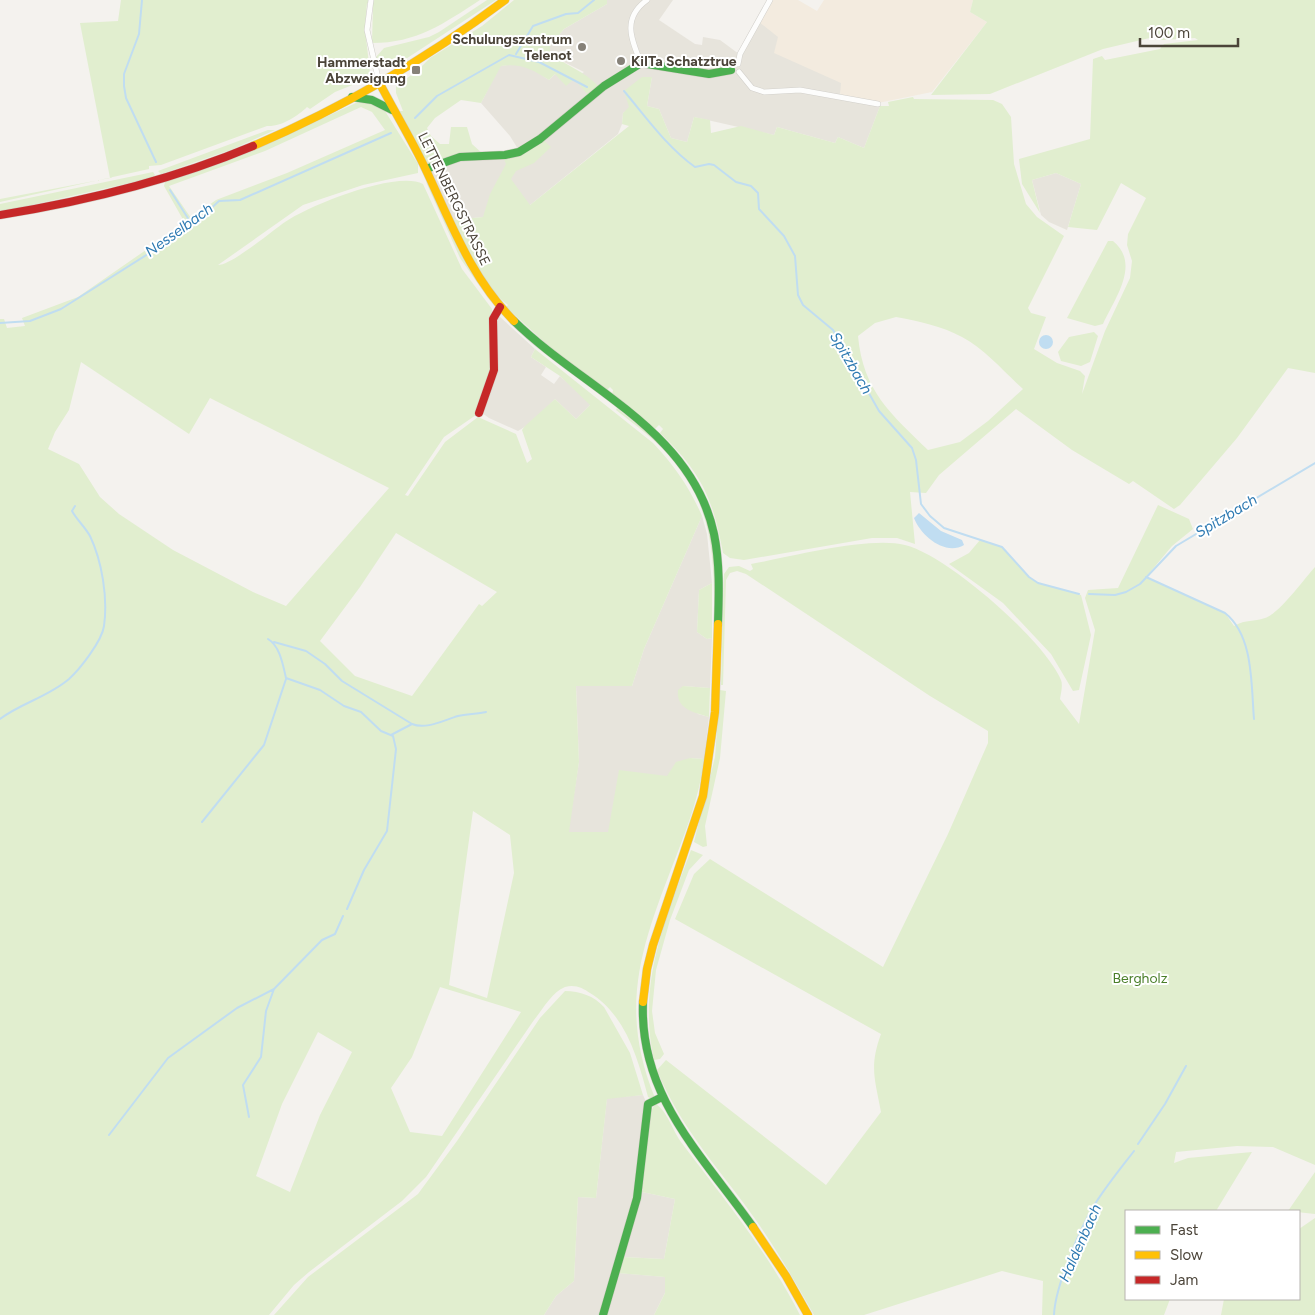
<svg xmlns="http://www.w3.org/2000/svg" width="1315" height="1315" font-family="Figtree,sans-serif">
	<rect width="100%" height="100%" fill="#f4f2ee"/>
	<!-- residential -->
	<path fill="#e7e4dc" d="M607,0H673L659,20L695,44L702,45L703,37L720,40L739,54L768,0L825,74L842,83L840,96L880,106L864,148L838,137L835,143L777,127L774,135L694,117L687,142L671,138L659,109L647,106L652,77L630,108L623,113L622,124L618,134L530,205L483,217L452,220L427,170L436,165L518,149L510,136L481,103L500,66L516,64L533,69L549,80L555,74L574,79L584,72L556,58L550,52V46L564,29L607,4Z
		M1056,173L1081,184L1067,230L1049,222L1041,215L1032,180Z
		M499,316L535,349L531,357L546,367L541,375L554,384L560,376L591,404L576,419L555,399L531,423L518,431L489,418L482,413L496,321Z
		M702,516L707,534L712,583L699,590L697,632L707,639L712,638L710,688L683,686L698,714L709,717L704,759L690,758L608,832H568L579,762L576,685L632,686L644,649Z
		M643,1095L647,1104L643,1153L645,1181L642,1192L675,1199L664,1259L623,1257L618,1273L666,1277L665,1293L654,1315H544L556,1296L574,1281L578,1197L596,1198L607,1098Z"/>
	<!-- commercial -->
	<path fill="#f3ebdf" d="M771,0H798L817,11L824,0H973L970,12L987,22L932,92L878,103L840,96L841,83L774,53L778,37L759,22Z"/>
	<!-- green -->
	<path fill="#e1eecf" fill-rule="evenodd" d="M121,0H480C443,24 417,43 372,43L373,6L367,3L365,29L370,73L360,82L335,92L310,109L307,107C298,116 281,127 267,126L161,165L149,166V169L0,202V199L110,178L80,23L118,21Z
		M487,0H496L392,68L378,65L376,57L384,48L429,37L439,32Z
		M514,0H607V4L564,29L550,46V52C565,66 585,71 599,87L589,96L574,79L566,86L555,74L549,80C532,69 520,63 501,66L481,103L461,100L435,118L427,128L431,136L440,144H449L451,127H467L472,144L483,154L426,169L395,111H403L396,93V86L417,71L430,58L482,26Z
		M973,0H1315V373L1288,368L1237,438L1180,505L1174,509L1133,481L1129,484L1072,450L1016,409L939,475L926,493L910,492L915,544L897,538H872L744,560L730,558L723,553C713,498 701,472 660,433L663,429L659,425L655,429L612,395L613,390L610,387L606,391L552,349L506,307L508,305C480,284 466,250 452,220L483,217L490,194L506,164L503,157L541,138L551,147L534,163L516,171L511,179L530,205L629,126L622,124L623,113L629,107L624,91L642,77H652L647,106L659,109L671,138L687,142L694,117L710,120L711,133L741,126L774,135L777,127L835,143L838,137L864,148L880,106H889L888,102L913,97L914,99L993,100L1002,104L1011,117L1014,164L1026,204L1037,217L1064,236L1028,308L1031,313L1046,317L1034,349L1057,363L1080,371L1085,376L1082,394L1105,331L1130,278L1132,261L1127,245L1128,234L1146,198L1121,183L1097,230L1068,227L1081,184L1056,173L1032,180L1040,213L1022,184L1019,159L1090,139L1093,59L1102,56L1105,60L1160,49L1164,44L1198,40L1195,38L1161,40L1158,36L1103,49L990,94L931,95L987,22L970,12ZM896,317C918,321 942,326 962,337C985,349 1004,372 1023,389L988,421L960,442L928,450C891,414 863,391 858,336L875,323Z
		M360,101L374,103L373,105L385,111L418,164V173L363,185L303,205L218,265C232,265 272,231 285,222C310,205 397,170 423,184L462,269L492,309L491,340L493,364L483,397L476,415L444,437L405,495L408,496L445,442L478,417L516,434L527,463L532,459L522,430L525,426L555,399L576,419L590,405L560,376L531,357L535,349L653,443C674,465 690,488 702,516L644,649L632,686H576L579,762L569,832H608L619,770L667,776L676,762L690,758L704,759C700,793 689,823 677,854C643,942 617,1005 655,1098L652,1099L648,1097C638,1059 626,1015 590,993C583,988 575,984 565,987C552,992 543,1009 534,1020L426,1177L402,1201L309,1272L294,1285L269,1315H0V319H4L7,328L25,326L22,318L78,297L185,223L164,186L165,182L261,147ZM361,107L372,112L385,130L287,173L216,200L191,218L169,186L265,151ZM81,362L189,434L210,398L389,488L286,606L253,592L173,550L119,514L100,497L79,464L48,449L55,432L69,410ZM396,533L497,592L482,606L479,604L412,696L355,676L320,641L360,587ZM473,811L510,835L514,873L487,998L449,985ZM440,987L521,1012L442,1136L410,1132L391,1088L412,1057ZM318,1032L352,1052L320,1115L290,1192L256,1176L282,1104Z
		M268,130H275L233,149L161,174L158,171Z
		M153,172L155,175L152,177L134,182L0,212V204Z
		M426,182L431,187L466,264L493,305L460,258Z
		M1108,241H1113C1141,264 1115,298 1103,324L1095,326L1067,318Z
		M1094,332L1098,336L1090,362L1081,366L1061,361L1058,352L1069,337Z
		M617,408C636,424 656,438 672,456C719,509 717,571 714,637C714,570 718,511 671,457C655,439 635,425 616,410Z
		M1158,505L1189,519L1193,529L1172,546L1146,577L1225,613L1234,626C1247,619 1253,622 1265,618C1279,614 1304,579 1315,567V1165L1273,1147L1237,1146L1176,1152L1174,1163L1188,1158L1252,1152L1216,1211H1126V1299H1170L1164,1315H1042L1043,1281L1002,1271L864,1315H814C797,1285 780,1255 760,1226C723,1172 682,1132 657,1070L666,1060L826,1185L881,1112C875,1079 869,1067 881,1034L675,919L694,874L710,859L883,967L948,834L988,743V731L930,696L746,574L737,571L730,573L726,580L723,685H721L724,574L729,567L739,566L750,571L753,569L751,564C790,557 869,536 905,545C947,555 1044,640 1061,680C1063,685 1061,693 1060,699L1079,724L1095,630L1085,598L1088,590L1118,588Z
		M980,540L1002,547L1029,577L1038,583L1081,595L1091,635L1079,690L1073,691L1051,654L1003,603L949,564L969,553Z
		M712,583V638L707,639L697,632L699,590Z
		M683,686L710,688L709,717C693,712 676,709 678,690Z
		M720,690L726,691L720,758L705,826L707,846L703,847L694,842L715,757Z
		M691,850L703,855L689,870L670,920L656,970L652,1011L655,1033L664,1054L660,1059L654,1060C637,983 665,921 691,850Z
		M565,991C580,991 594,996 604,1007L630,1053L643,1095L607,1099L596,1198L578,1197L574,1281L556,1296L544,1315H274L308,1277L418,1194L457,1141L540,1018Z
		M656,1104C667,1111 673,1131 681,1142C723,1198 768,1252 800,1315H654L665,1293V1277L617,1273L622,1257L664,1259L675,1199L642,1192C647,1170 640,1118 656,1104Z
		M1315,1172V1214L1288,1211Z
		M1315,1218V1315H1221L1224,1299H1299V1229Z"/>
	<!-- water -->
	<path fill="#c0ddf1" d="M1039 342a7 7 0 1 1 14 0a7 7 0 1 1-14 0Z
		M919,513L941,531L962,540L964,545C945,556 921,536 914,518Z"/>
	<g fill="none" stroke-linecap="round" stroke-linejoin="round">
		<!-- stream -->
		<path stroke="#c0ddf1" stroke-width="2" d="M142,0L139,34L124,74V86L126,98L156,162
			M516,54L533,26L566,14L578,13L594,0
			M624,91C646,117 667,147 695,167L709,164L714,165L736,182L751,186L758,193L759,209L784,236L795,256L798,295L803,305L833,330L879,411L912,448L916,460L921,504L930,516L944,528L1002,547L1029,577L1038,583L1079,594
			M415,118L437,96L509,55L539,62L587,87
			M170,190L191,223
			M0,323L30,321L61,309L159,247L206,213L219,201L240,200L391,133
			M1146,577L1225,613C1254,636 1251,685 1254,719
			M1089,594L1115,595L1126,592L1140,584L1176,546L1315,463
			M268,639C280,646 283,665 286,678L320,690L344,706L361,712L381,731L393,736L396,749L387,831L364,870L347,909
			M274,642L306,651L325,664L342,681L412,724
			M0,719C21,703 48,697 69,679C80,669 102,641 104,626C108,598 102,561 90,536C85,527 77,520 72,511L75,506
			M391,735L412,724C426,730 444,720 458,716C467,714 477,714 486,712
			M202,822L264,745L286,679
			M249,1117L243,1085L261,1057L266,1011L274,989
			M109,1135L168,1058L237,1008L274,989L322,940L335,934L343,916
			M1138,1144L1165,1104L1186,1066
			M1054,1315C1055,1287 1080,1228 1095,1204C1107,1185 1121,1168 1134,1151"/>
		<defs>
			<path id="street" d="M371,0L367,30L379,82
				M641,63C631,39 622,18 647,0
				M738,64L740,54L770,0
				M739,72L752,88L764,92L800,90L878,104"/>
			<path id="fast" d="M352,97L372,100L392,110
				M426,169L460,157L505,155L519,152L540,139L604,86L641,63L709,74L731,70
				M514,321C582,388 692,430 714,534C720,563 719,594 718,624
				M643,1002C639,1096 702,1155 753,1227
				M603,1315L637,1198L648,1104L662,1097"/>
			<path id="slow" d="M379,82C394,111 412,140 426,170C451,223 471,278 514,321
				M253,146C342,108 428,58 505,0
				M643,1002L647,969L653,945L703,796L715,712L718,624
				M753,1227L786,1276L808,1315"/>
			<path id="jam" d="M0,215C87,201 172,180 253,146
				M479,413L494,370L493,319L500,307"/>
		</defs>
		<!-- street casing -->
		<use href="#street" stroke="#d2d0cb" stroke-width="6"/>
		<!-- fast casing -->
		<use href="#fast" stroke="#d3cfc5" stroke-width="9"/>
		<!-- slow casing -->
		<use href="#slow" stroke="#d3cfc5" stroke-width="9"/>
		<!-- jam casing -->
		<use href="#jam" stroke="#d3cfc5" stroke-width="9"/>
		<!-- street -->
		<use href="#street" stroke="#fdfdfc" stroke-width="5"/>
		<!-- fast -->
		<use href="#fast" stroke="#4caf50" stroke-width="8"/>
		<!-- slow -->
		<use href="#slow" stroke="#ffc107" stroke-width="8"/>
		<!-- jam -->
		<use href="#jam" stroke="#c62828" stroke-width="8"/>
	</g>
	<!-- markers -->
	<g fill="#868178" stroke="#fff" stroke-width="2">
		<circle cx="582" cy="47" r="5"/>
		<circle cx="621" cy="61" r="5"/>
		<rect x="411" y="65" width="10" height="10" rx="2.5"/>
	</g>
	<g text-anchor="middle" dominant-baseline="central" stroke-width="4" stroke-linejoin="round" paint-order="stroke">
		<!-- poi labels -->
		<g font-size="14" font-weight="bold" fill="#4b4439" stroke="#fff" text-anchor="end">
			<text x="572" y="39">Schulungszentrum<tspan x="572" dy="16">Telenot</tspan></text>
			<text x="631" y="61" text-anchor="start">KiITa Schatztrue</text>
			<text x="406" y="62">Hammerstadt<tspan x="406" dy="16">Abzweigung</tspan></text>
		</g>
		<!-- street labels -->
		<g font-size="14" fill="#4b4439" stroke="#fff">
			<text transform="translate(454 199) rotate(64)">LETTENBERGSTRASSE</text>
		</g>
		<!-- park labels -->
		<g font-size="14" fill="#4a7f2a" stroke="#fff">
			<text x="1140" y="978">Bergholz</text>
		</g>
		<!-- water labels -->
		<g font-size="15" font-style="italic" fill="#2e7ab2" stroke="#fff">
			<text transform="translate(179 230) rotate(-36)">Nesselbach</text>
			<text transform="translate(851 363) rotate(60)">Spitzbach</text>
			<text transform="translate(1226 516) rotate(-31)">Spitzbach</text>
			<text transform="translate(1080 1243) rotate(-66)">Haldenbach</text>
		</g>
	</g>
	<!-- legend -->
	<rect x="1125" y="1210" width="175" height="90" fill="#ffffff" stroke="#b7b4b0"/>
	<rect x="1135" y="1226" width="25" height="8" fill="#4caf50" stroke="#b7b4b0"/>
	<text x="1170" y="1235" font-size="15" fill="#4b4439">Fast</text>
	<rect x="1135" y="1251" width="25" height="8" fill="#ffc107" stroke="#b7b4b0"/>
	<text x="1170" y="1260" font-size="15" fill="#4b4439">Slow</text>
	<rect x="1135" y="1276" width="25" height="8" fill="#c62828" stroke="#b7b4b0"/>
	<text x="1170" y="1285" font-size="15" fill="#4b4439">Jam</text>
	<!-- scale -->
	<path d="M1140 38v8h98v-8" fill="none" stroke="#4b4439" stroke-width="2.5"/>
	<text x="1148" y="38" font-size="15" fill="#4b4439" stroke="#ffffff" stroke-width="4" paint-order="stroke">100 m</text>
</svg>
